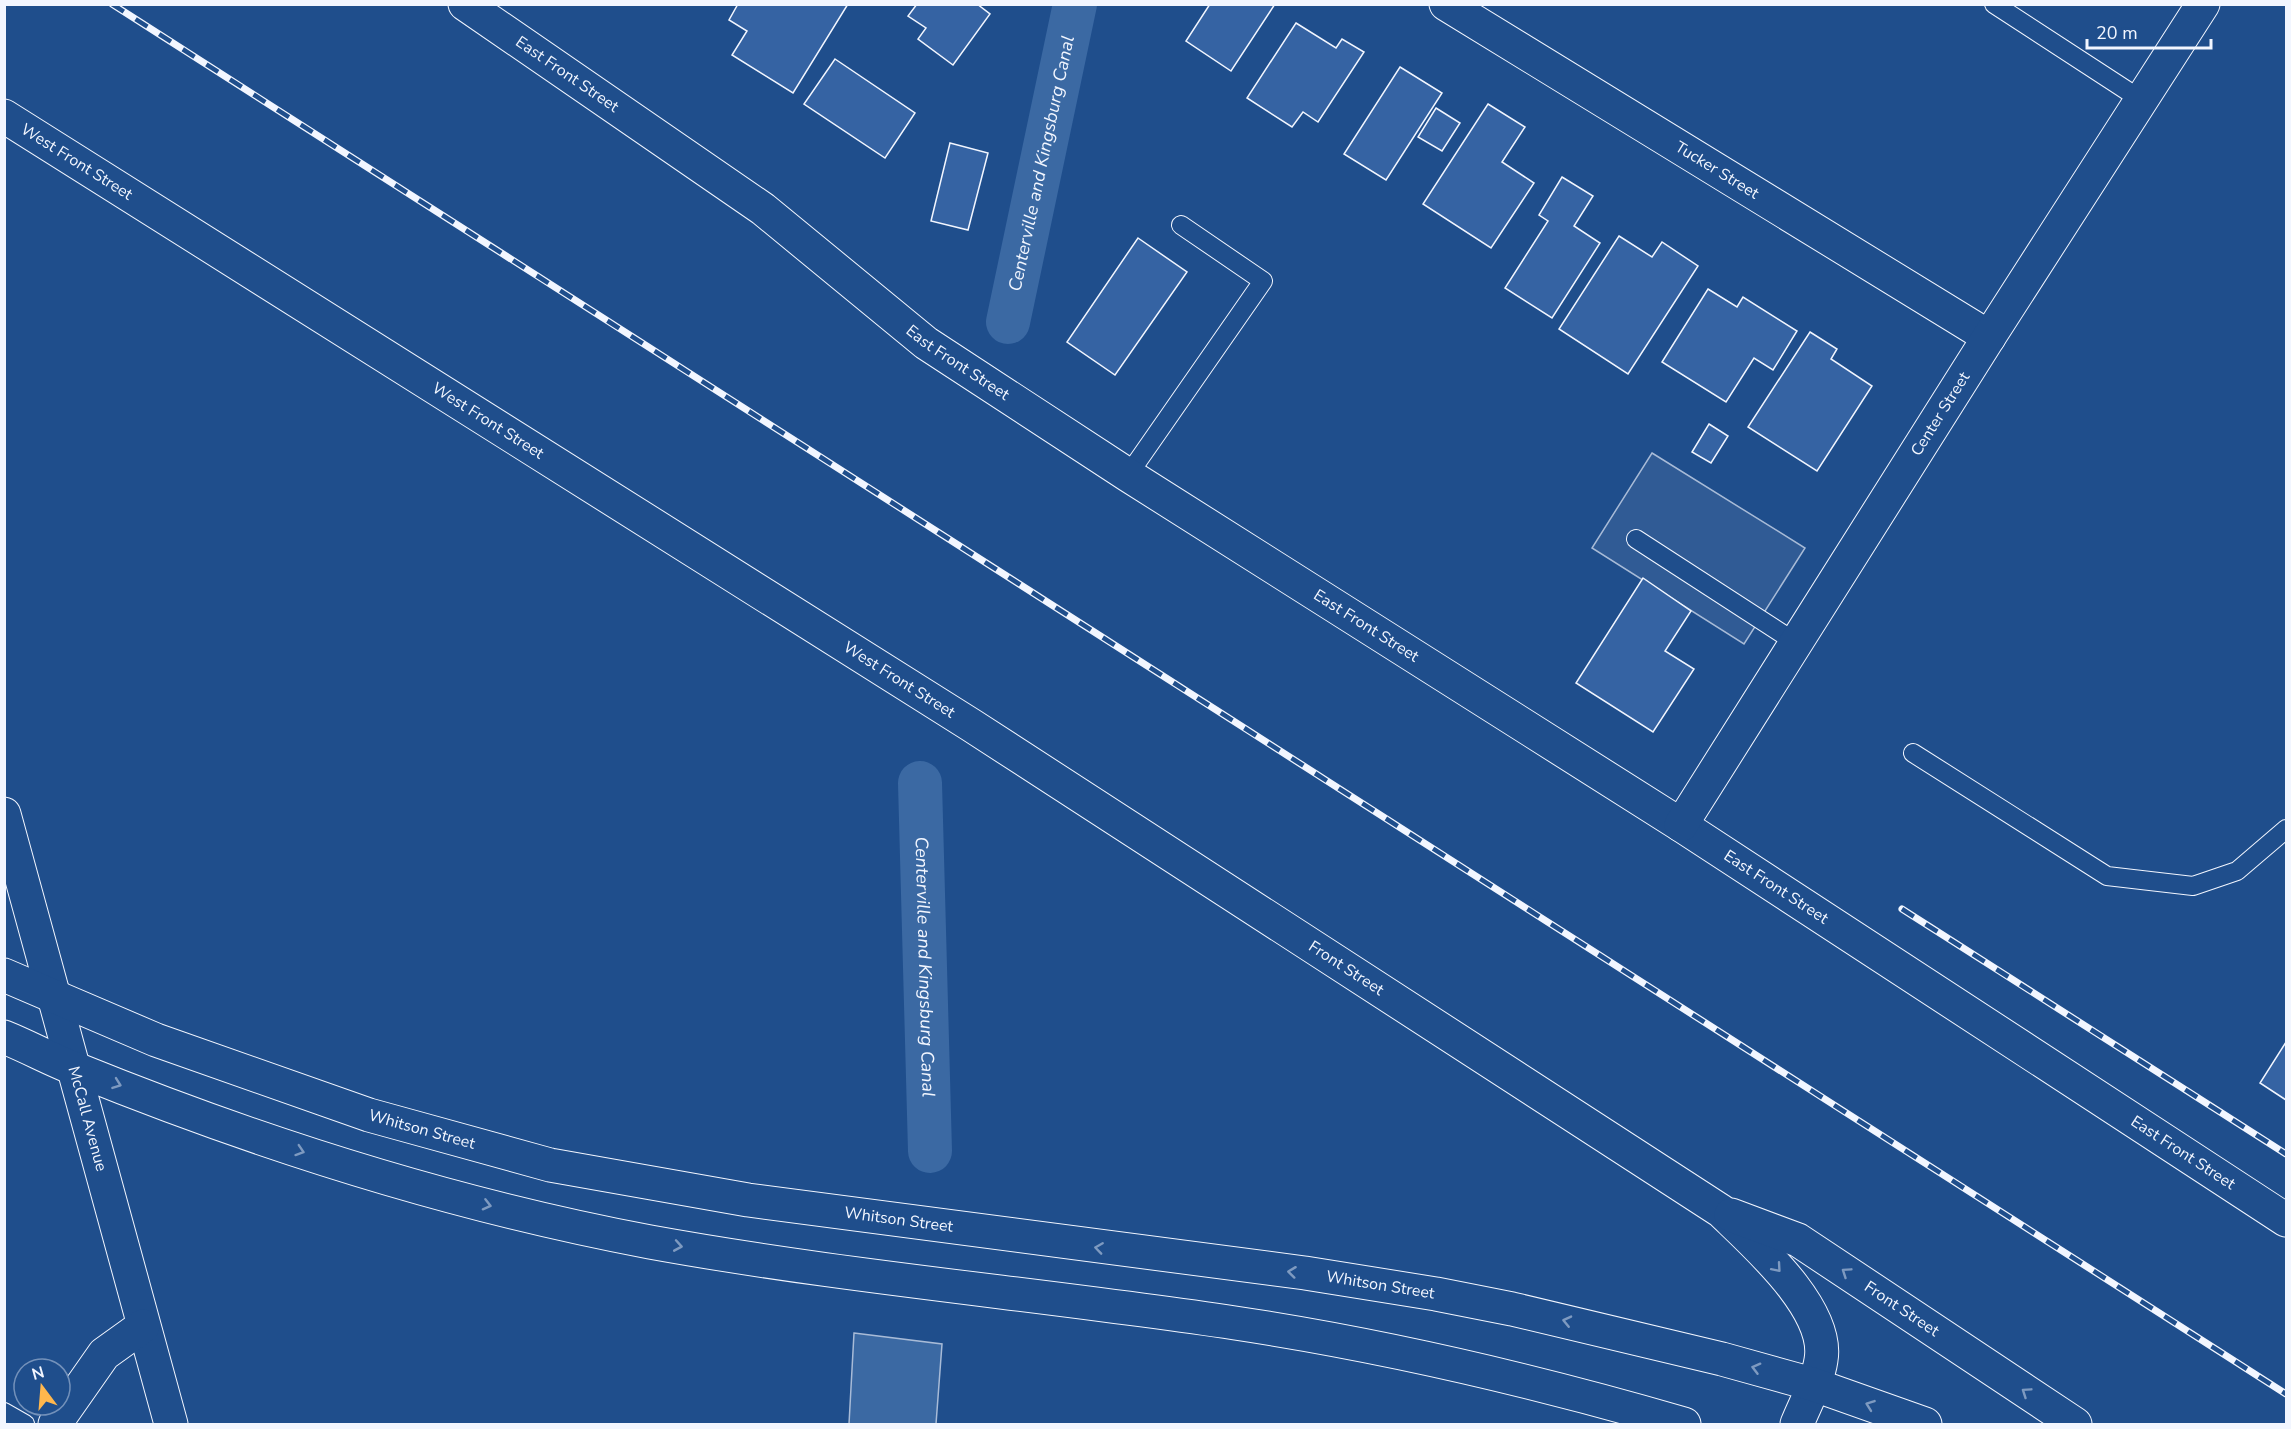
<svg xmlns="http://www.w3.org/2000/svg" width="2291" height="1429" font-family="'Nunito Sans',sans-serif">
	<rect width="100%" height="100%" fill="#1f4e8c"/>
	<!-- parking -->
	<path fill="#305b95" stroke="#a8bbd7" stroke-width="1.5" d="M1652,453L1805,548L1744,644L1592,548Z"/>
	<!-- water -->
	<path fill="#3b69a3" stroke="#a8bbd7" stroke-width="1.5" d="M854,1333L942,1344L936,1424H849Z"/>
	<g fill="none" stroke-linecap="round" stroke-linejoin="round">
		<!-- canal -->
		<g stroke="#3b69a3" stroke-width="44">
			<path id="s1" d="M1008,322L1075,4"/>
			<path id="s2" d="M920,783L930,1151"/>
		</g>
	</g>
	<!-- building -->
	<path fill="#3563a3" stroke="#f2f6ff" stroke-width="1.5" d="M738,4H848L793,93L732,55L747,31L729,20Z
		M917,4H977L990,14L953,65L918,39L926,28L908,16Z
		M1210,4H1275L1231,71L1186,41Z
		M1296,23L1336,48L1342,39L1364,52L1318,122L1303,112L1292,127L1247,98Z
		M835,59L915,113L885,158L804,104Z
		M1400,67L1442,93L1386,180L1344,154Z
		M1488,104L1525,127L1502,162L1534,183L1491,248L1423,204Z
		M1436,108L1460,123L1442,151L1418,137Z
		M950,143L988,153L968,230L931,221Z
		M1562,177L1593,196L1574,226L1600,243L1552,318L1505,288L1548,221L1539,215Z
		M1619,236L1652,257L1662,242L1698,266L1628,374L1559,329Z
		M1138,238L1187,272L1115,375L1067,342Z
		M1708,289L1737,307L1743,297L1797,331L1773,370L1754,358L1726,402L1662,362Z
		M1810,332L1837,349L1831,359L1872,386L1817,471L1748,427Z
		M1709,424L1728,436L1711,463L1692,452Z
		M1643,578L1691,611L1665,651L1694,669L1653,732L1576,683Z
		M2286,1042V1100L2260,1083Z"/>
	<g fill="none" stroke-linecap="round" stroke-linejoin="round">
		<defs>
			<path id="service" d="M1994,4L2143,101
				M1128,475L1263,281L1181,225
				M1636,539L1795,642
				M1913,753L2107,876L2193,886L2237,871L2286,829
				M4,1412L25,1424"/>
			<g id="minor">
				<path id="s3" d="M465,4L763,209L926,343L1128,475L1681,825L2286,1220"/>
				<path id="s4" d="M1446,4L1989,337"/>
				<path id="s5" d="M4,116L971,725L1721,1211C1754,1243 1830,1309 1821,1360C1818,1381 1805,1404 1797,1424"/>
				<path id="s6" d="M4,814L171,1424"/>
				<path id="s7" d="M1681,825L1989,337L2203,4"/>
				<path id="s8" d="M1731,1215L1798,1240L2075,1424"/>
				<path d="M55,1424L104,1354L143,1326"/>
			</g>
			<g id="primary">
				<path id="s9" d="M4,975L156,1040L369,1115L550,1165L748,1200L1305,1273L1436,1294L1512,1309L1722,1359L1812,1384L1925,1424"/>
				<path d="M4,1037C29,1047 52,1060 76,1069C261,1144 454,1205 650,1242C843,1277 1040,1294 1235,1323C1388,1346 1536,1381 1684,1424"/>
			</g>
		</defs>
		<!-- service casing -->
		<use href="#service" stroke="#f2f6ff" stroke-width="20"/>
		<!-- minor casing -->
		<use href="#minor" stroke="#f2f6ff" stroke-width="35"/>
		<!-- primary casing -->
		<use href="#primary" stroke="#f2f6ff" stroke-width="35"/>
		<!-- service -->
		<use href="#service" stroke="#1f4e8c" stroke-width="18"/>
		<!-- minor -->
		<use href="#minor" stroke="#1f4e8c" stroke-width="33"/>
		<!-- primary -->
		<use href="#primary" stroke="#1f4e8c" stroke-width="33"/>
		<defs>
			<path id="rail" d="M112,4L2286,1394
				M1902,909L2286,1154"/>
		</defs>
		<!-- rail casing -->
		<use href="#rail" stroke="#f2f6ff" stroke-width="7"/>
		<!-- rail -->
		<use href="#rail" stroke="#1f4e8c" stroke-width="4.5" stroke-dasharray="14" stroke-linecap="butt"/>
	</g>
	<!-- one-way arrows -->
	<defs><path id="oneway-chevron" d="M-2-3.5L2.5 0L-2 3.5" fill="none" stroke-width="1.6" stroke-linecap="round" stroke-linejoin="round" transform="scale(1.5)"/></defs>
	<g stroke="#7e9ac0">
		<use href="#oneway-chevron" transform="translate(117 1084) rotate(20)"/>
		<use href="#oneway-chevron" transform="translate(300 1151) rotate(18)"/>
		<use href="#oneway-chevron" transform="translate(487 1205) rotate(14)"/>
		<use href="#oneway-chevron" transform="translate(678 1246) rotate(10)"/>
		<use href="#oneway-chevron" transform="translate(1099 1248) rotate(-172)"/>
		<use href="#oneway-chevron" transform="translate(1777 1268) rotate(49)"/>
		<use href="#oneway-chevron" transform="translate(1292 1272) rotate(-173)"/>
		<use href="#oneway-chevron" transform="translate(1846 1272) rotate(-146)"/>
		<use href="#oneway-chevron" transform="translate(1567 1321) rotate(-167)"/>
		<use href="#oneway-chevron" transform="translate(1756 1368) rotate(-165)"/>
		<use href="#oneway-chevron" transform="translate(2026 1392) rotate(-146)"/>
		<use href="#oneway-chevron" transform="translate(1870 1405) rotate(-160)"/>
	</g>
	<g text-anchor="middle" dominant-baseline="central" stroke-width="4.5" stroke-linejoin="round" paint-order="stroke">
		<!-- street labels -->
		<g font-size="16" fill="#f2f6ff" stroke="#1f4e8c">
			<text stroke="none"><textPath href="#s3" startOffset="124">East Front Street</textPath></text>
			<text stroke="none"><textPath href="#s5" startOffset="86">West Front Street</textPath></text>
			<text stroke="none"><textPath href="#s4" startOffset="318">Tucker Street</textPath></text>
			<text stroke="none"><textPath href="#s3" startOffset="610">East Front Street</textPath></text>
			<text stroke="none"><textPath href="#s7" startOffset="486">Center Street</textPath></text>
			<text stroke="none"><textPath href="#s5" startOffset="572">West Front Street</textPath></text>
			<text stroke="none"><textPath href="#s3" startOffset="1096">East Front Street</textPath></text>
			<text stroke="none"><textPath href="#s5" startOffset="1058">West Front Street</textPath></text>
			<text stroke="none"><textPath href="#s3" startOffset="1582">East Front Street</textPath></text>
			<text stroke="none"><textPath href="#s5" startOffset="1590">Front Street</textPath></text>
			<text stroke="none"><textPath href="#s6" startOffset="316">McCall Avenue</textPath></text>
			<text stroke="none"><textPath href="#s9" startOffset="446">Whitson Street</textPath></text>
			<text stroke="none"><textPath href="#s3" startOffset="2068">East Front Street</textPath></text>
			<text stroke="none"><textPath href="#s9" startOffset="932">Whitson Street</textPath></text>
			<text stroke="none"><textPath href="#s9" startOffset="1418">Whitson Street</textPath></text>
			<text stroke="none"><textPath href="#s8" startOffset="196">Front Street</textPath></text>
		</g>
		<!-- water labels -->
		<g font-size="18" font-style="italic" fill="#f2f6ff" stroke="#1f4e8c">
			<text stroke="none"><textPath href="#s1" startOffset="162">Centerville and Kingsburg Canal</textPath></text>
			<text stroke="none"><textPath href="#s2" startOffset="184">Centerville and Kingsburg Canal</textPath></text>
		</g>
	</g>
	<!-- border -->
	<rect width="2291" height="1429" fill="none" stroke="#f2f6ff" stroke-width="12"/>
	<!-- north arrow -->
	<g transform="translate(42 1387) rotate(344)"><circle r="28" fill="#1f4e8c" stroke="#7391ba" stroke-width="1.5"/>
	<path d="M0-4.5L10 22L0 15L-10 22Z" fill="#ffb74d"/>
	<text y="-9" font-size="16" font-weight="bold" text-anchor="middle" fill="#f2f6ff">N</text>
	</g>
	<!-- scale -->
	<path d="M2087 39v9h124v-9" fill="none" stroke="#f2f6ff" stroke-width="3"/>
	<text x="2096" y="39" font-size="18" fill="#f2f6ff" stroke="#1f4e8c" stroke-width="4.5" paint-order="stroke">20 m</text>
</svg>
